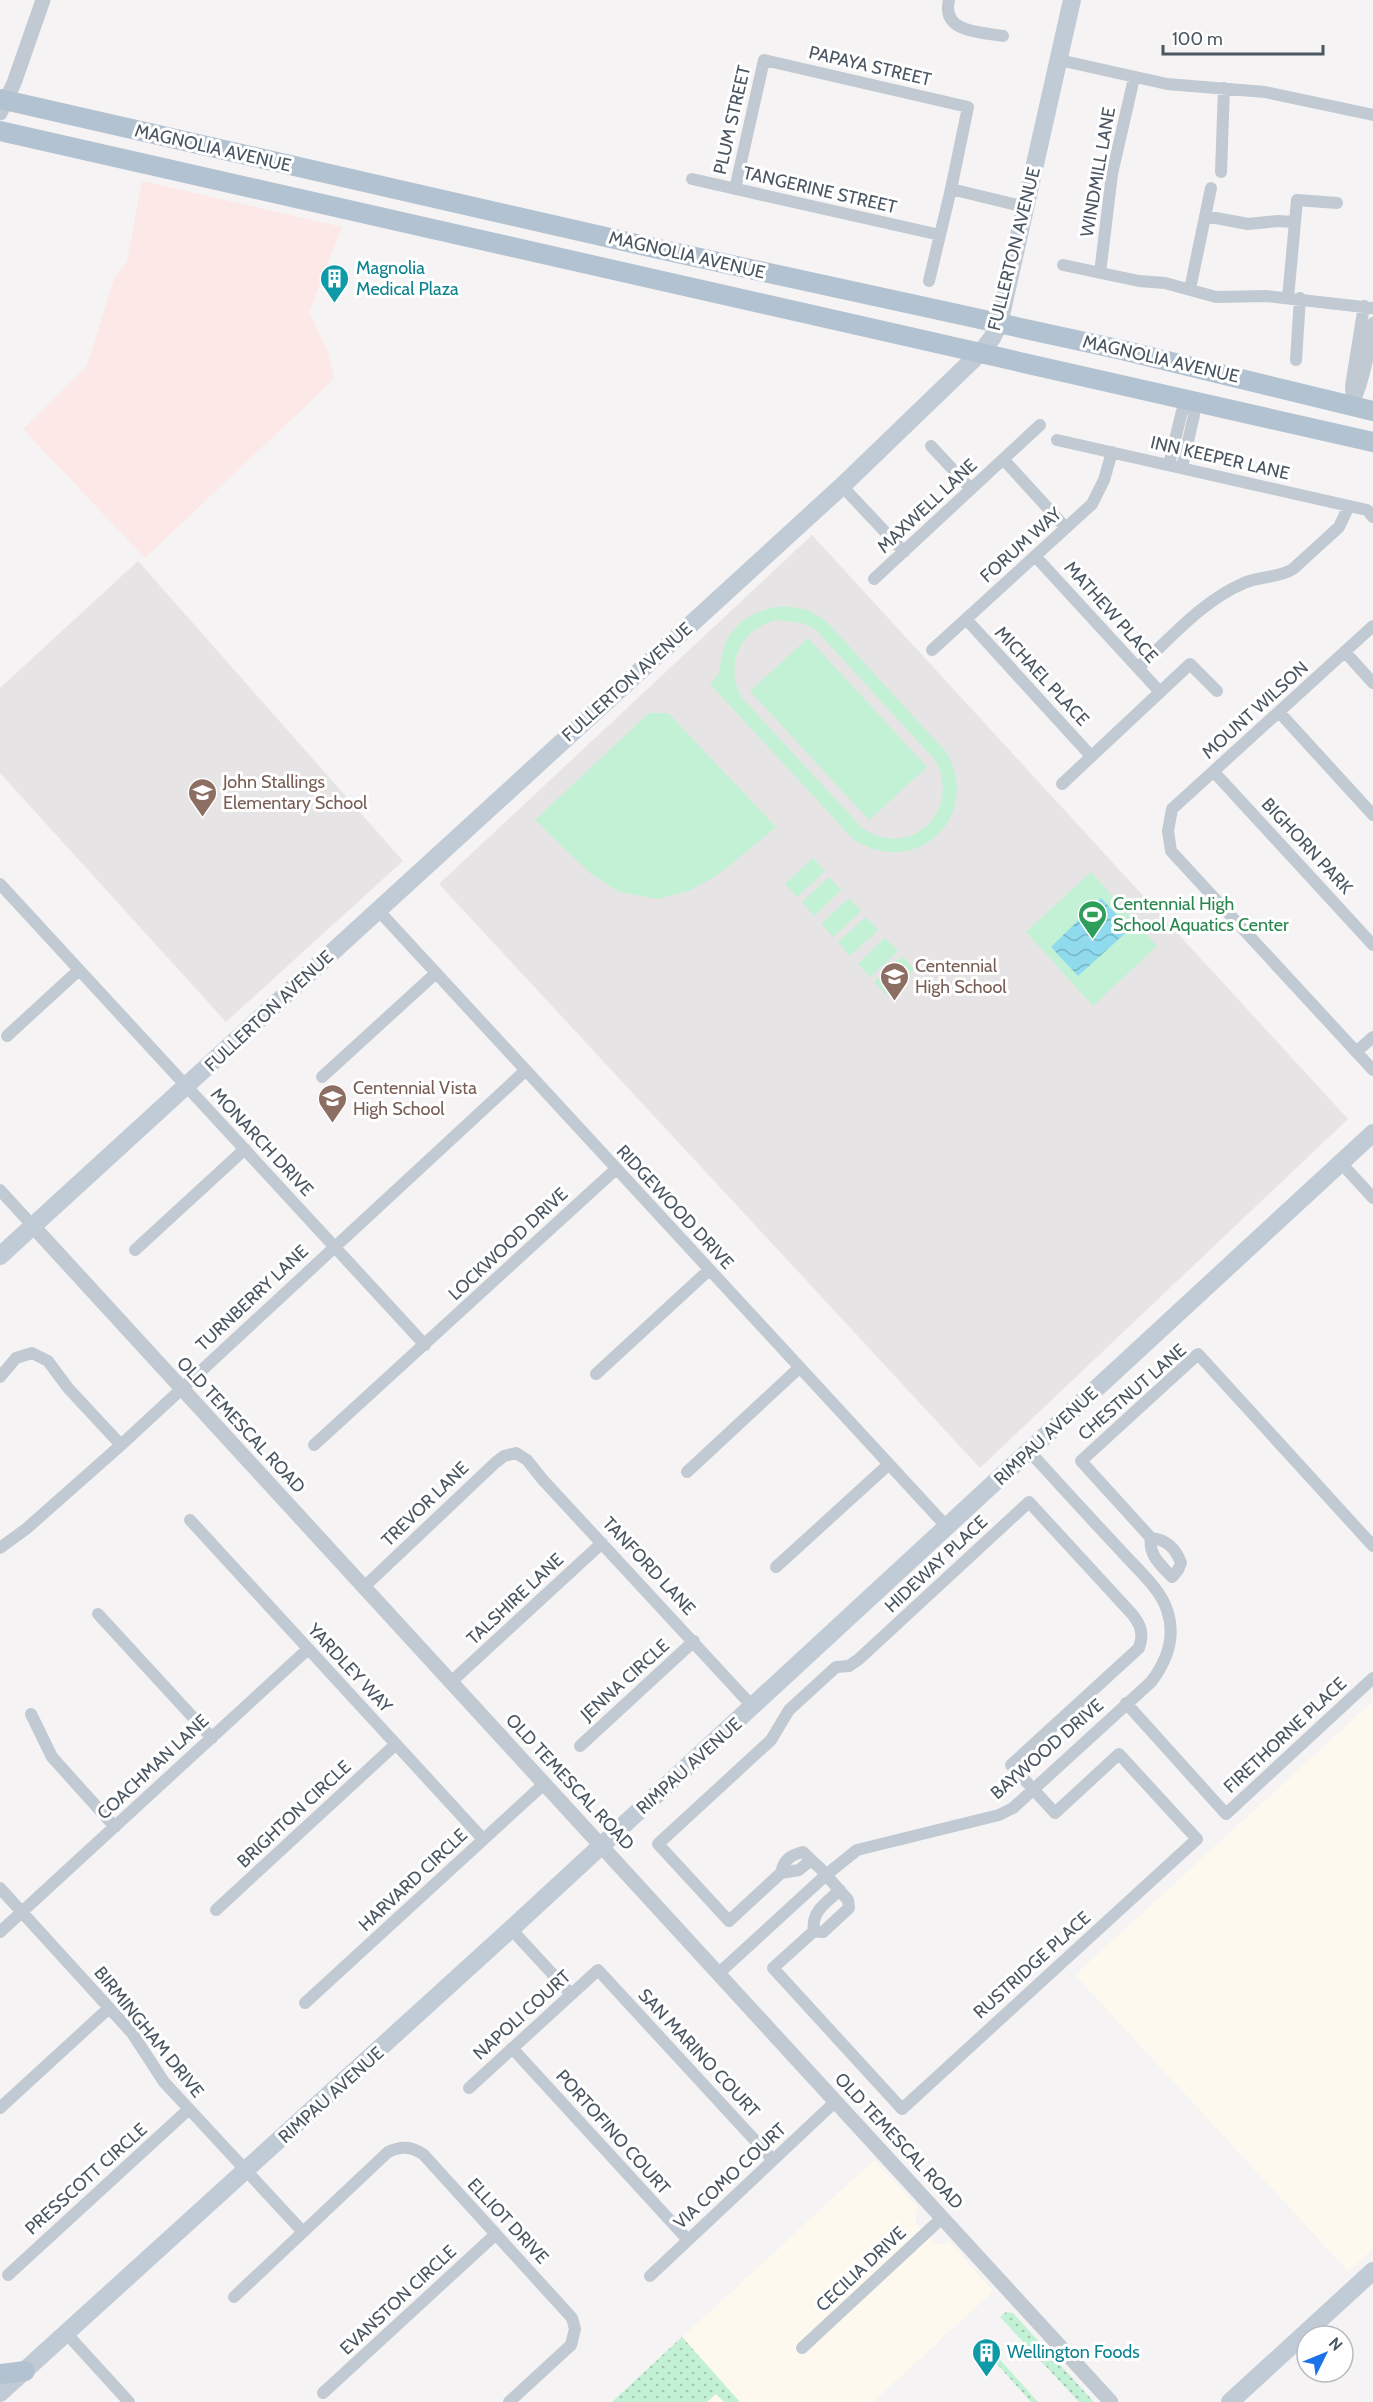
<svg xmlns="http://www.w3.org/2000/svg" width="1373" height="2402" font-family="Cabin,sans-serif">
	<defs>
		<pattern id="grass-dots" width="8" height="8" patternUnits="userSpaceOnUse" patternTransform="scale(1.5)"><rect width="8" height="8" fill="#c3f1d5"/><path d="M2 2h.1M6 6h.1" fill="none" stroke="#a0c6b0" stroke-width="1.8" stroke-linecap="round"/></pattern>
		<pattern id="water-waves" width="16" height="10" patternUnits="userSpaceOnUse" patternTransform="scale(1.5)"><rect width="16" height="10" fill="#90daee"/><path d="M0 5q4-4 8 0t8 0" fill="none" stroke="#78b4c4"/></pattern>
	</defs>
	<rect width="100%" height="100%" fill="#f5f3f3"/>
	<!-- commercial -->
	<path fill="#fdf9ef" d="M1373,1701V2249L1348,2271L1075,1975Z
		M874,2160L919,2208L916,2211V2223L935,2244H945L948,2240L993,2291L906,2372L873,2402H612Z"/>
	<!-- education -->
	<path fill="#e6e4e5" d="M812,535L1348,1119L980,1468L439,884Z
		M138,561L403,861L226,1022L0,773V688Z"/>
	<!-- medical -->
	<path fill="#fce8e6" d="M142,181L342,227L309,312L328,352L334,379L145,558L23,429L87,366L114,279L127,262Z"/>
	<!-- grass -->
	<path fill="url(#grass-dots)" d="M1006,2312L1013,2313L1094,2402H1079L1000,2317Z
		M682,2337L740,2402H724L716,2394L707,2402H612Z
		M995,2343L997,2345L992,2351L1038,2402H1031L988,2354L989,2352L986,2349Z"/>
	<!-- pitch -->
	<path fill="#c3f1d5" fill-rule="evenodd" d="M787,606L807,610L824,619L946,752C984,817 915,880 853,839L710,684C725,670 717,670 723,651C731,622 758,607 787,606ZM778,620L802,623L816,630L935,760C963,811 910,861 862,828L742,698C723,665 741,627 778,620Z
		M808,638L927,767L869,820L750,691Z
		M649,713H668L776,827L719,874L691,890L658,899L619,892L590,873L535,820Z
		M813,858L825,871L797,897L785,884Z
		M1091,872L1157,946L1093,1006L1026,932Z
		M829,877L841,890L814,916L802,902Z
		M849,898L861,911L833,937L821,924Z
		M866,917L878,930L850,956L838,942Z
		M885,938L898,951L870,977L858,964Z
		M902,956L914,969L887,995L874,982Z"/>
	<!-- water -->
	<path fill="url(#water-waves)" d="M1101,898L1130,929L1078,976L1051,947Z"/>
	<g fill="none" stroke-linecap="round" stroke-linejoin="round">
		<!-- minor -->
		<path stroke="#c1cad2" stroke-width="12" d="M949,0C941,33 981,32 1003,36
			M1059,60L1167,84L1265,92L1373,115
			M1221,172L1224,88
			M692,179L940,235
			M735,189L764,60L968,107L951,189L929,281
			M951,189L1025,207
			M1205,216L1248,224L1278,221L1295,222
			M1063,265L1139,281L1165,283L1216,297L1266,296L1373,308
			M1100,273L1112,174L1134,78
			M1190,289L1211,188
			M1288,298L1297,200L1337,203
			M1296,360L1300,298
			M1353,405C1365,378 1369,352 1373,323
			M1352,406L1351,386L1364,306
			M1057,440L1367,510L1373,517
			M931,446L971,489
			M1004,460L1066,528
			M1169,465L1182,411L1191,400
			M1182,468L1194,415L1191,400
			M842,486L904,552
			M1035,556L1160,692
			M874,579L1040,425
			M966,619L1091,756
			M1373,626L1172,809L1168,831L1171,851L1373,1070
			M932,650L1092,504L1104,480L1112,452
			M1345,652L1373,683
			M1138,668C1171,638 1202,601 1244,583C1260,576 1279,578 1293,569L1339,527L1349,506
			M1279,712L1373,815
			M1214,772L1373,945
			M1062,784L1190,664L1217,691
			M0,884L425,1345
			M378,910L947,1527
			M7,1036L79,970
			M1356,1052L1373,1037
			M322,1077L436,973
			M1341,1163L1373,1198
			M0,1190L32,1225
			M135,1250L245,1149
			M596,1374L709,1270
			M0,1377L16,1358L32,1353L48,1361L68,1388L121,1445
			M314,1445L616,1169
			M687,1472L799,1368
			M190,1520L483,1839
			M1151,1538C1148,1555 1161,1565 1172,1577L1178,1570L1181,1563C1176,1549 1166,1539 1151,1538L1081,1461L1198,1354L1373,1546
			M0,1548L26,1529L121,1445L525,1071
			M776,1567L888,1465
			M364,1587L495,1463L504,1456L516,1453L527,1460L543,1480L753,1707
			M98,1614L212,1738
			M451,1682L602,1543
			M1126,1703L1226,1814L1373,1678
			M31,1714L52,1757L115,1827
			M580,1746L694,1641
			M811,1860L799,1870L781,1873C784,1860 790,1855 803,1852C809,1858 814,1863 820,1868L848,1900L849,1908L823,1932L814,1931C811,1911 826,1903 840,1890
			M781,1873L729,1921L658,1844L771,1740L789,1710L836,1667L849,1666L859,1659L1029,1502L1132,1614C1141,1625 1144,1634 1139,1648L1011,1765L1055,1813L1119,1754L1197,1839L902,2109L773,1968L814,1931
			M0,1888L132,2033L164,2082L303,2232
			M216,1910L396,1744
			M511,1929L571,1994
			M0,1932L308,1649
			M719,1973L826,1875L857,1850L999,1815L1013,1808L1151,1682C1167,1661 1176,1636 1167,1610C1160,1588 1137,1569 1122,1552C1091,1519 1060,1485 1029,1451
			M305,2003L545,1783
			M512,2048L688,2240
			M469,2088L598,1970L773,2160
			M0,2108L109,2008
			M8,2275L189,2109
			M650,2276L836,2101
			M234,2297L388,2152C401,2146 410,2146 423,2154L572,2318L575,2329L571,2345L509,2402
			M66,2333L129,2402
			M802,2348L943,2217
			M323,2393L496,2234"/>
		<!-- tertiary -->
		<path stroke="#c1cad2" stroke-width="15" d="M0,113L14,83L43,0
			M32,1225L1111,2402"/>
		<!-- secondary -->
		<path stroke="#c1cbd6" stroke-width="18" d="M0,1256L842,486L981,352L992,338L999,324L1072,0
			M0,2393L511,1929L1373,1133
			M1230,2402L1373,2271"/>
		<!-- primary -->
		<path stroke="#b3c2d1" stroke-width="20" d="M0,99L654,248L1122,350L1373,411
			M0,131L1373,442
			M0,2374L25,2371"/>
	</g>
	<!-- icons -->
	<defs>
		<symbol id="building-pin" viewBox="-11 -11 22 30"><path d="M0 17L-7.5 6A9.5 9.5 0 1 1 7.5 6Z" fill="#0f9aa8" stroke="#fff"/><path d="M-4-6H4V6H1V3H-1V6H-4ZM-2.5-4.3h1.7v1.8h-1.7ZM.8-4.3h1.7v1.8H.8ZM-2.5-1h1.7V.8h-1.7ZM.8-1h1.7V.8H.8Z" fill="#fff"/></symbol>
		<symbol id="school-pin" viewBox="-11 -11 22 30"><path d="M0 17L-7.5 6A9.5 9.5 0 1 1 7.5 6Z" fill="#8d6e63" stroke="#fff"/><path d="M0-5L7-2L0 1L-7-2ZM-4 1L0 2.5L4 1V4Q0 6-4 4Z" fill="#fff"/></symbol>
		<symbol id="stadium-pin" viewBox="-11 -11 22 30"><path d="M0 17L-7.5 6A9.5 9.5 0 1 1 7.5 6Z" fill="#2e9e5b" stroke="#fff"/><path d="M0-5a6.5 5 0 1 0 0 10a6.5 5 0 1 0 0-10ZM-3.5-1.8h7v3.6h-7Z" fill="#fff"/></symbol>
	</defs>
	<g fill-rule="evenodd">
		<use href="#building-pin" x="318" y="262" width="33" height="45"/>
		<use href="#school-pin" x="186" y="776" width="33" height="45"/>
		<use href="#stadium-pin" x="1076" y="898" width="33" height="45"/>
		<use href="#school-pin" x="878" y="960" width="33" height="45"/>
		<use href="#school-pin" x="316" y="1082" width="33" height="45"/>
		<use href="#building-pin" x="970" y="2336" width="33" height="45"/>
	</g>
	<g text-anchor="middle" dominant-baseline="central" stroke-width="6" stroke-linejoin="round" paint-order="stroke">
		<!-- street labels -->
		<g font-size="18" fill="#4a5661" stroke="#fff">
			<text transform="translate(870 66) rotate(13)">PAPAYA STREET</text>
			<text transform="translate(732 120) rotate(-77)">PLUM STREET</text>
			<text transform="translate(213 148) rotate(13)">MAGNOLIA AVENUE</text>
			<text transform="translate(1098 172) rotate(-80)">WINDMILL LANE</text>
			<text transform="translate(820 190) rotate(13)">TANGERINE STREET</text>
			<text transform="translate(1014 249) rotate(-76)">FULLERTON AVENUE</text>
			<text transform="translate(687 255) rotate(13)">MAGNOLIA AVENUE</text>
			<text transform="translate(1161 359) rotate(13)">MAGNOLIA AVENUE</text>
			<text transform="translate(1220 458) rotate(13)">INN KEEPER LANE</text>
			<text transform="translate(927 506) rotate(-43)">MAXWELL LANE</text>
			<text transform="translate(1021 545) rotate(-42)">FORUM WAY</text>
			<text transform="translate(1111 612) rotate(48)">MATHEW PLACE</text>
			<text transform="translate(1042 676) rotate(47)">MICHAEL PLACE</text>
			<text transform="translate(627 682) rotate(-42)">FULLERTON AVENUE</text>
			<text transform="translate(1255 710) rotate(-42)">MOUNT WILSON</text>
			<text transform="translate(1307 846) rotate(47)">BIGHORN PARK</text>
			<text transform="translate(269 1011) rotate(-43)">FULLERTON AVENUE</text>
			<text transform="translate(262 1142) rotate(47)">MONARCH DRIVE</text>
			<text transform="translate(675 1207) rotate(47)">RIDGEWOOD DRIVE</text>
			<text transform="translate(508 1244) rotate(-43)">LOCKWOOD DRIVE</text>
			<text transform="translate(252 1298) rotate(-43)">TURNBERRY LANE</text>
			<text transform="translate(1132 1392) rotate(-41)">CHESTNUT LANE</text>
			<text transform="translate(241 1425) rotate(47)">OLD TEMESCAL ROAD</text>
			<text transform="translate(1046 1436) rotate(-43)">RIMPAU AVENUE</text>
			<text transform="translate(425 1504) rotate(-44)">TREVOR LANE</text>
			<text transform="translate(936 1564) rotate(-43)">HIDEWAY PLACE</text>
			<text transform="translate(649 1566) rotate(47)">TANFORD LANE</text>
			<text transform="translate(515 1599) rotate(-43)">TALSHIRE LANE</text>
			<text transform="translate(350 1668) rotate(47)">YARDLEY WAY</text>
			<text transform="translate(625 1680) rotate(-42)">JENNA CIRCLE</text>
			<text transform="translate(1285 1735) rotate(-43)">FIRETHORNE PLACE</text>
			<text transform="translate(1047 1749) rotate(-41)">BAYWOOD DRIVE</text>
			<text transform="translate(689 1766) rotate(-42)">RIMPAU AVENUE</text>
			<text transform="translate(153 1767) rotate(-43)">COACHMAN LANE</text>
			<text transform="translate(570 1782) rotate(47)">OLD TEMESCAL ROAD</text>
			<text transform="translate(294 1814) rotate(-43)">BRIGHTON CIRCLE</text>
			<text transform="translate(413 1880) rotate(-43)">HARVARD CIRCLE</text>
			<text transform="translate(1032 1965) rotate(-42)">RUSTRIDGE PLACE</text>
			<text transform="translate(522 2015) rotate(-42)">NAPOLI COURT</text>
			<text transform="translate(149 2032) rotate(51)">BIRMINGHAM DRIVE</text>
			<text transform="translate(699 2053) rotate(47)">SAN MARINO COURT</text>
			<text transform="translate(331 2095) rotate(-42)">RIMPAU AVENUE</text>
			<text transform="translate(613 2132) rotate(48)">PORTOFINO COURT</text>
			<text transform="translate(899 2141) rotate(47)">OLD TEMESCAL ROAD</text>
			<text transform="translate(730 2176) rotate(-43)">VIA COMO COURT</text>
			<text transform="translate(86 2179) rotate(-42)">PRESSCOTT CIRCLE</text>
			<text transform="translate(508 2221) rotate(47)">ELLIOT DRIVE</text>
			<text transform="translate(861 2269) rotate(-43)">CECILIA DRIVE</text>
			<text transform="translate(398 2300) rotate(-43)">EVANSTON CIRCLE</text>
		</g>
		<!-- culture labels -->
		<g font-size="18" fill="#0d838f" stroke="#fff" text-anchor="start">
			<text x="356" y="268">Magnolia<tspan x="356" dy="21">Medical Plaza</tspan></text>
			<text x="1007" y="2352">Wellington Foods</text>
		</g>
		<!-- education labels -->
		<g font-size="18" fill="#785e54" stroke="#fff" text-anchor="start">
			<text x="223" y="782">John Stallings<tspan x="223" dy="21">Elementary School</tspan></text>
			<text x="915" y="966">Centennial<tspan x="915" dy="21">High School</tspan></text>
			<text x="353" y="1088">Centennial Vista<tspan x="353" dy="21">High School</tspan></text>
		</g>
		<!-- leisure labels -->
		<g font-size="18" fill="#27864d" stroke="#fff" text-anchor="start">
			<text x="1113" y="904">Centennial High<tspan x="1113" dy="21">School Aquatics Center</tspan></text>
		</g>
	</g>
	<!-- north arrow -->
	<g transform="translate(1325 2354) rotate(47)"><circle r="28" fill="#ffffff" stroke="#b7bbc0" stroke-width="1.5"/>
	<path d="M0-4.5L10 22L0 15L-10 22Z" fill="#1a73e8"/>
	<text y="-9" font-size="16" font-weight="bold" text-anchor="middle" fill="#4a5661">N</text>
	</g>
	<!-- scale -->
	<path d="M1163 45v9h160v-9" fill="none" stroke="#4a5661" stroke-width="3"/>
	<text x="1172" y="45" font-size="18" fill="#4a5661" stroke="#ffffff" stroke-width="4.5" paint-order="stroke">100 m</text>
</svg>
